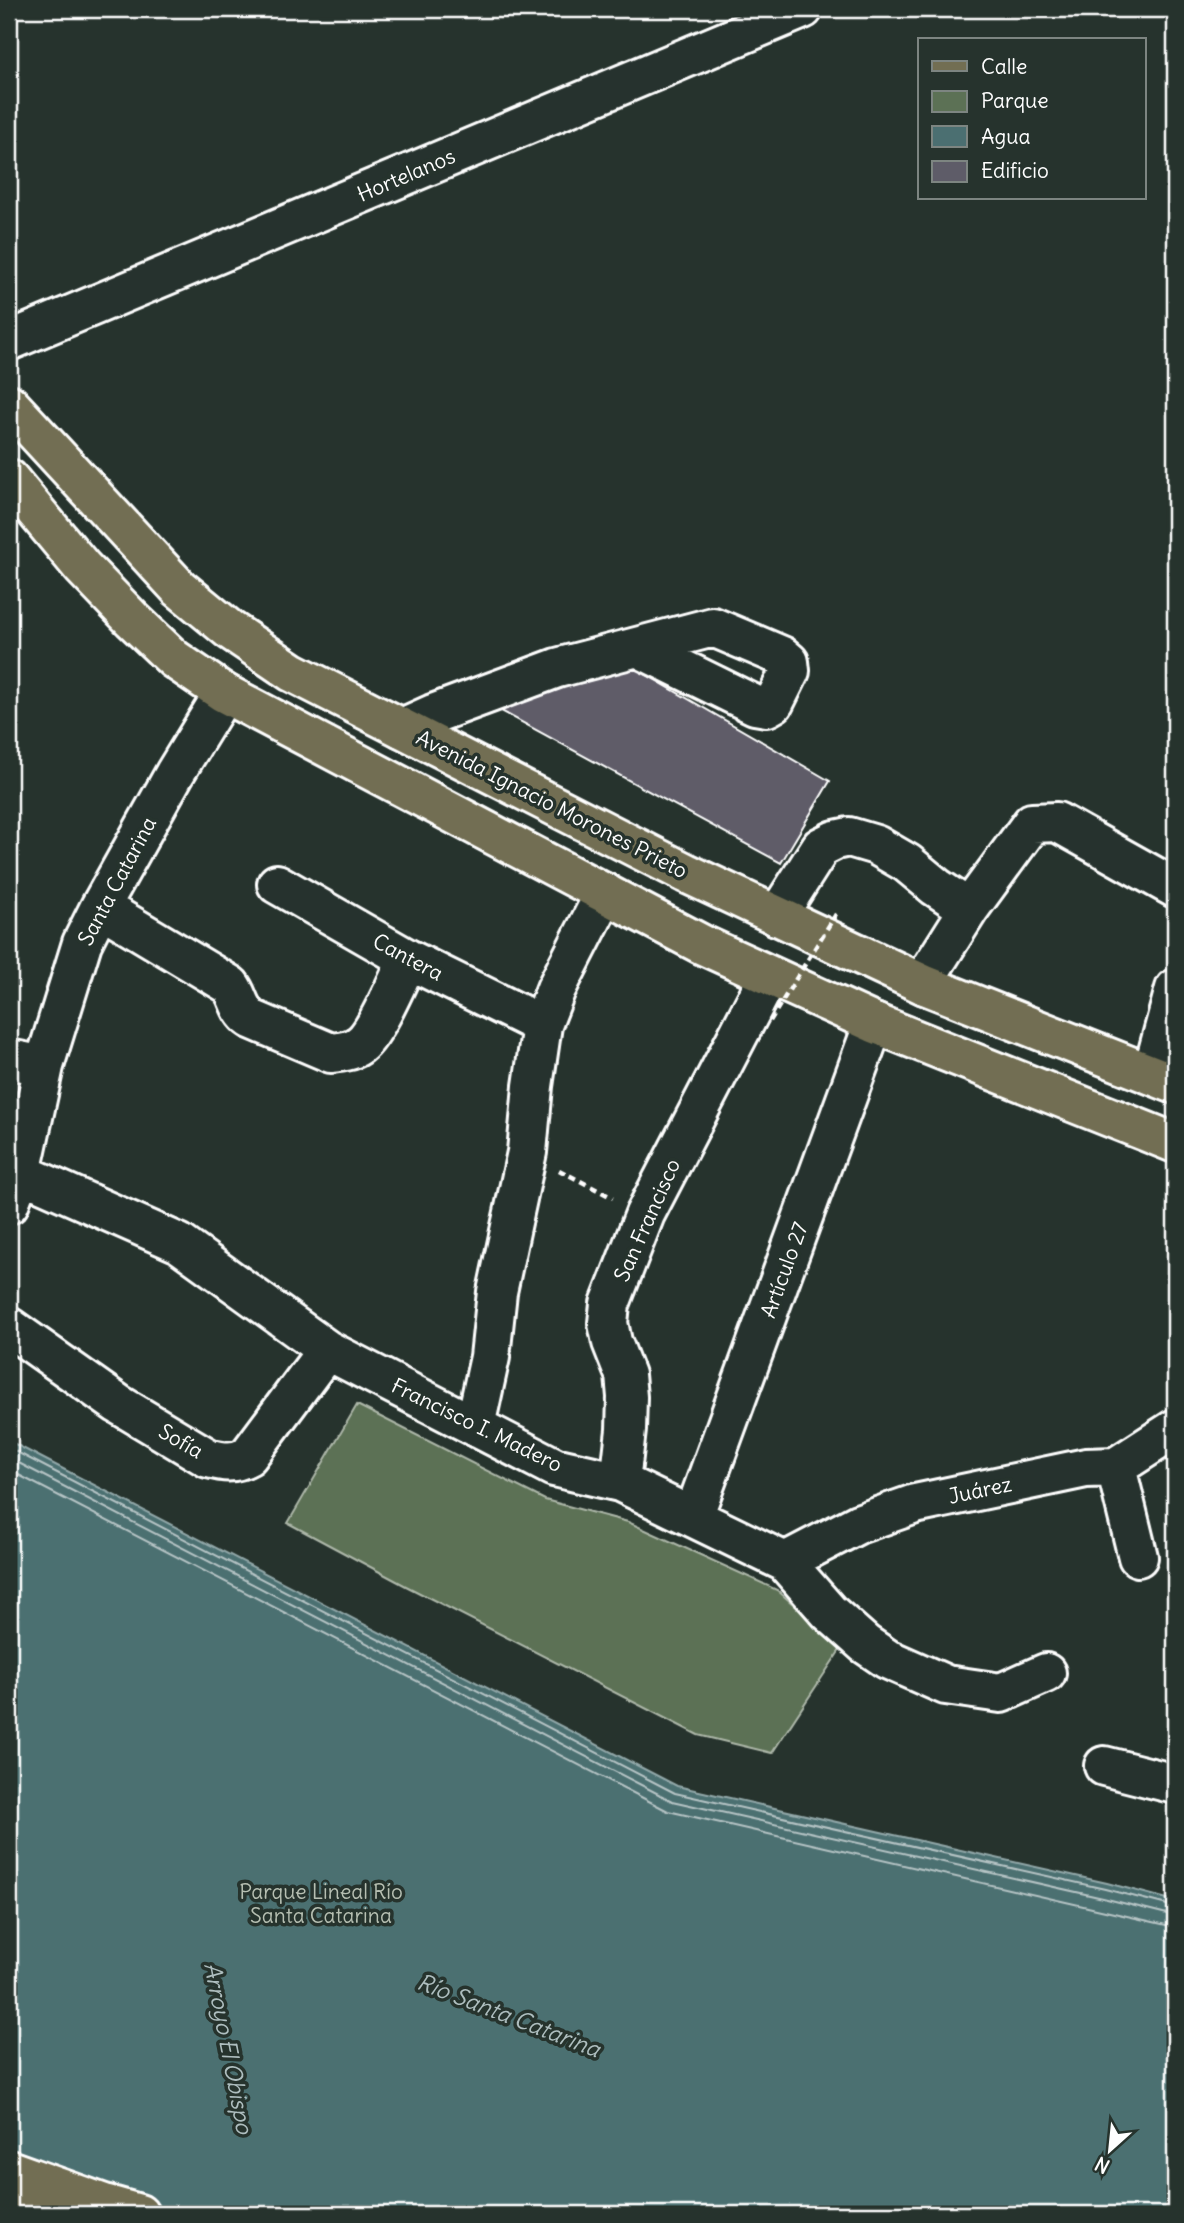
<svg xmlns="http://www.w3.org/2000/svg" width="1184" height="2223" font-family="Delius,sans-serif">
	<rect width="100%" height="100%" fill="#26332d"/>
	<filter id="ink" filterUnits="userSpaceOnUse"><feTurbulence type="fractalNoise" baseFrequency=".0143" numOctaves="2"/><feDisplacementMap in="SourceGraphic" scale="14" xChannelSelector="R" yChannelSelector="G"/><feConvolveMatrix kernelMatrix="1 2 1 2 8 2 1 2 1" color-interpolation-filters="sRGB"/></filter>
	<g filter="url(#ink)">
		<!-- green -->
		<path fill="#5c7155" stroke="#aeb8aa" stroke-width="2" d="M357,1405L545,1500L628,1522L777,1590L842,1647L772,1753L698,1735L406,1586L288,1523Z"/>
		<!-- water -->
		<path fill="#4b6f71" stroke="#93a9aa" stroke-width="2" d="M9,1441L677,1786L1107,1883L1175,1901V2214H9Z"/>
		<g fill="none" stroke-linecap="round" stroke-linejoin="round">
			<!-- shore -->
			<path stroke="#b7c5c6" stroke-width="2" d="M9,1448L675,1793L1105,1889L1175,1907
				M9,1458L672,1801L1103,1898L1175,1916
				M9,1470L668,1811L1175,1927"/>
		</g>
		<!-- building -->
		<path fill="#5e5c68" stroke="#fff" stroke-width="2" d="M626,663L830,781L781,863L492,706Z"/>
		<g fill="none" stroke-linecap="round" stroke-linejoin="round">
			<defs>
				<path id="minor" d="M9,341L803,9
					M402,728L433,714L557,668L713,627L782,656L789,662L790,671L774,703L767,707L755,705L637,647
					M277,884L408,959L542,1025
					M100,907L230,985C239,996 238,1010 251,1019L331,1053C340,1052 351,1051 358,1046C374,1037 399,978 408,959
					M969,909L1032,823L1057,822L1175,888
					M777,916L821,847L835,840L849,837L876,845L907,863L936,887L969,909L933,966L925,985
					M1157,1056L1175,989
					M9,1059L44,1066
					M21,1173L179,1243L327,1350L554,1467L620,1482L785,1562L829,1612L865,1644L887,1659L946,1685L1001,1693L1046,1673
					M9,1204L21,1173L44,1066L82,943L100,907L175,773L224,693
					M9,1327L118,1404L208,1458C223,1462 234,1464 248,1456L327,1350
					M475,1426L490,1357L497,1292L527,1152L533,1086L542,1025L556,989L605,893
					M1116,1467L1138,1557
					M620,1482L626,1430L627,1397L625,1375L612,1342L608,1323L610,1304L645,1214L769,976
					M693,1517L874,1023
					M785,1562L858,1524L915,1504L1086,1468L1116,1467L1175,1429
					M1104,1766L1175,1784"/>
				<path id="major" d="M9,404L179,588L230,630L292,672L686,873L925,985L1175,1084
					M9,479L82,567L132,619L174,659L224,693L703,945L874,1023L1175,1143"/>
				<path id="highway" d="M9,2170L104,2204L139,2214
					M9,2205L39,2214"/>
			</defs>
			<!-- minor casing -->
			<use href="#minor" stroke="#fff" stroke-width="44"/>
			<!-- major casing -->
			<use href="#major" stroke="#fff" stroke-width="44"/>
			<!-- highway casing -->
			<use href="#highway" stroke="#fff" stroke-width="44"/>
			<!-- path -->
			<path stroke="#fff" stroke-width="4.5" stroke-dasharray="7 5" stroke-linecap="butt" d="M559,1170L613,1198"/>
			<!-- minor -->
			<use href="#minor" stroke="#26332d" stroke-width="38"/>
			<!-- major -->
			<use href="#major" stroke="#726e52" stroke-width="38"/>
			<!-- highway -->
			<use href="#highway" stroke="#726e52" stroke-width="38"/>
			<!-- path-bridge -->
			<path stroke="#fff" stroke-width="4.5" stroke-dasharray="7 5" stroke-linecap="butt" d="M770,1021L836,914"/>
		</g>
	</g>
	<g text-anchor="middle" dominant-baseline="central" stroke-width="7" stroke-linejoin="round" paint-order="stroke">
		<!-- street labels -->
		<g font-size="21" fill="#fff" stroke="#26332d">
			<text transform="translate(406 175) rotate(-23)">Hortelanos</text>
			<text transform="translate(552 804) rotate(27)">Avenida Ignacio Morones Prieto</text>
			<text transform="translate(117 881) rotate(-62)">Santa Catarina</text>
			<text transform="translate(408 957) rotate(28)">Cantera</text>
			<text transform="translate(647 1220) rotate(-66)">San Francisco</text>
			<text transform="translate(784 1270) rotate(-70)">Artículo 27</text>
			<text transform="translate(477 1425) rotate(26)">Francisco I. Madero</text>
			<text transform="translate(181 1441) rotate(30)">Sofía</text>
			<text transform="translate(980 1490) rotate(-12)">Juárez</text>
		</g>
		<!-- park labels -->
		<g font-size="21" fill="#b6bfb2" stroke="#26332d">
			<text x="321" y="1891">Parque Lineal Río<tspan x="321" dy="24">Santa Catarina</tspan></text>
		</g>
		<!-- water labels -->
		<g font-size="23" font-style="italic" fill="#aebebf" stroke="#26332d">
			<text transform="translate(509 2015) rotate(21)">Río Santa Catarina</text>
			<text transform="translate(229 2048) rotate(79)">Arroyo El Obispo</text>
		</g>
	</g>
	<!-- margin -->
	<rect width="1184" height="2223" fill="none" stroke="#26332d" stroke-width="35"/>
	<rect x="18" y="18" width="1149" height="2188" fill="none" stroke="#fff" stroke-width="2.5" filter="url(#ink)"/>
	<!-- legend -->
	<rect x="918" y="38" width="228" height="161" fill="#26332d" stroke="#7d8581" stroke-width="2"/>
	<rect x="932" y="61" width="35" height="10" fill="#726e52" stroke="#7d8581" stroke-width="2"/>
	<text x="981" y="74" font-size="21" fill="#ffffff">Calle</text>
	<rect x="932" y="91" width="35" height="21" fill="#5c7155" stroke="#7d8581" stroke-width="2"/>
	<text x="981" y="108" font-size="21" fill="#ffffff">Parque</text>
	<rect x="932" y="126" width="35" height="21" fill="#4b6f71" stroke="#7d8581" stroke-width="2"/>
	<text x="981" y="144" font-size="21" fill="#ffffff">Agua</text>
	<rect x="932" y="161" width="35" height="21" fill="#5e5c68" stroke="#7d8581" stroke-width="2"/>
	<text x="981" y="178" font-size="21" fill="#ffffff">Edificio</text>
	<!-- north arrow -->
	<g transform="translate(1110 2150) rotate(207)" stroke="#26332d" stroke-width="5" paint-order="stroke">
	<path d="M0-5L12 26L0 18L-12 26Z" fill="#ffffff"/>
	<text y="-10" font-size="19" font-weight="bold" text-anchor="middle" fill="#ffffff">N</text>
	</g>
</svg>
